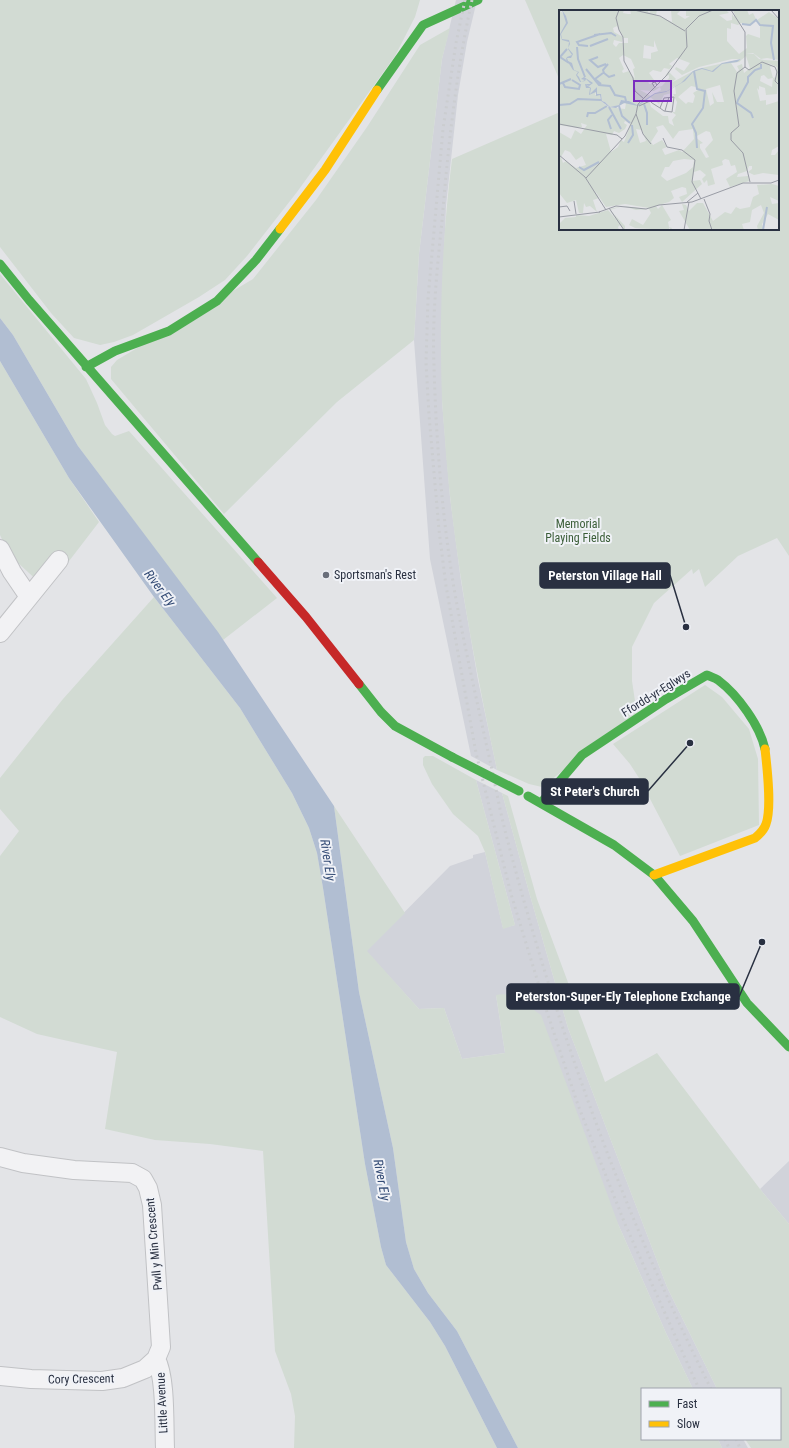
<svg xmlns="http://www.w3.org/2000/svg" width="789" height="1448" font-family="'Roboto Condensed',sans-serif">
	<rect width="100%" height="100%" fill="#e3e4e7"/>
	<!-- built -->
	<path fill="#d1d3da" d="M456,0H477L467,42L458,95L446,206L442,308V401L450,497L461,581L478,680L497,770L471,756L430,559L414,340L419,254L442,59Z
		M476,780L502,793L529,892L568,1028L667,1287L717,1389H693L666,1333L619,1226L496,995L505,1053L462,1059L444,1008L419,1009L366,951L450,866L473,858V855L485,852L503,928L515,925Z
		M789,1161V1224L760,1189Z
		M718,1439H743L748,1448H722Z"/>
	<!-- green -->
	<path fill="#d2dbd3" d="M0,0H420L415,17L395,56L297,192L247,256L225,280L199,297L133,335L114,342L100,345L74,338L51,313L0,247Z
		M525,0H789V556L777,538L738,556L705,587L699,569L693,574L692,569L654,603L632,647V681L635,701L634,702L638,712L542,787L529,784L497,770C475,666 455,562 446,455C445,437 443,418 442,400C439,320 442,238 452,159L560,112V229H778V11H560V81Z
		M450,28L442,59L419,254L414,340L337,402L224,514L111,379V367L117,360L253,279L316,200L367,127L420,45Z
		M0,274L86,379L97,403L105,425L112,434L115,436L129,431L277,598L223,640L78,446L13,335L0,318Z
		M0,361L69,478L99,522L43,595L41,584L17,562L6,548L0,535Z
		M154,597L240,708L292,793L309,828L317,853L323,888L365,1164L381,1247L386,1265L430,1322L445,1346L497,1448H294L295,1416L291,1394L275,1351L263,1151L210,1144L155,1140L105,1129L117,1052L37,1034L0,1017V856L19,831L0,809V778L63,699Z
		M705,685L722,697L749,729L758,759L759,825L680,856L639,778L630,764L613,744Z
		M425,756H433L476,780L515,925L503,929L485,852L478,836L453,814L432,784L423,765V758Z
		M502,793L508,796L537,899L605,1082L657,1053L760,1189L789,1224V1448H751L745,1439H780V1389H717L667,1287L568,1028L529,892Z
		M334,806L405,913L367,951L419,1009L444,1008L462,1059L505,1053L496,995C513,991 527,1006 541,1015L619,1226L666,1333L693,1389H642V1439H718L722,1448H518L457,1331L428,1293L414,1269L406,1242L393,1148L359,992Z"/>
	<!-- water -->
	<path fill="#b1bed2" d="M0,318L13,335L78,446L218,632L334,806L359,992L393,1148L406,1242L414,1269L428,1293L457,1331L518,1448H497L445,1346L430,1322L386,1265L381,1247L365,1164L323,888L317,853L309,828L292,793L240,708L154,597L69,478L0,361Z"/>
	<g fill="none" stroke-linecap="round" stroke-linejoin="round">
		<defs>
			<path id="street" d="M0,549L12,572L29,597
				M0,633L59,560
				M0,1157L23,1163L74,1170L132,1173L143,1179L148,1188L152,1205L161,1347L156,1359L145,1369L123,1378L102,1381L31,1379L0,1376
				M156,1359C166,1377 164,1426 165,1448"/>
		</defs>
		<!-- street casing -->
		<use href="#street" stroke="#c1c2c5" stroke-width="20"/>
		<!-- street -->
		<use href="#street" stroke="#f2f2f4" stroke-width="18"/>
		<!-- fast -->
		<path stroke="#4caf50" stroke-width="9" d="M377,90L423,25L478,0
			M0,264L29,300L258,562
			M86,367L115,351L169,331L217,301L256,260L280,229
			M359,684L381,712L395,726L452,757
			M528,796L614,845L654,875L693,921L747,1003L789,1047
			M541,803L582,755L666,699L707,675C711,677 715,678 718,680C738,695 760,726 765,749"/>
		<!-- slow -->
		<path stroke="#ffc107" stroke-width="9" d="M280,229L325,170L377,90
			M654,875L755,838C760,834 764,830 766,824C772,808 767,767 765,749"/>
		<!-- jam -->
		<path stroke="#c62828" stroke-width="9" d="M258,562L306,617L359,684"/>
		<!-- rail -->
		<path stroke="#cbcdd0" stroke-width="3" stroke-dasharray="2 4" stroke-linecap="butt" d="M465,0L456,43L443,129L428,299L426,363L429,415L439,530L446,586L476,753L511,894L547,1012L578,1105L625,1224L699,1389
			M472,0C456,73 448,147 442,221C437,269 432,318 434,365C436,440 442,515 454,588C463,640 475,692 486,743C494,776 499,809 508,842C557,1030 624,1215 711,1389
			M725,1439L729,1448
			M736,1439L740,1448"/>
		<!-- fast-bridge -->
		<path stroke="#4caf50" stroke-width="9" d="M452,757L519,791"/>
	</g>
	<!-- markers -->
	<circle fill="#6a6f7b" stroke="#f0f2f7" stroke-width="1.5" cx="326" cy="575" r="4"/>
	<g text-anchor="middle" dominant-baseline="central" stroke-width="4" stroke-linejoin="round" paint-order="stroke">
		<!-- park labels -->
		<g font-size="12" fill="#3a5d37" stroke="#f0f2f7">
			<text x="578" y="524">Memorial<tspan x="578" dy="14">Playing Fields</tspan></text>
		</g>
		<!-- poi labels -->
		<g font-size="12" fill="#293041" stroke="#f0f2f7" text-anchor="start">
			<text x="334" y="575">Sportsman's Rest</text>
		</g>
		<!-- street labels -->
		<g font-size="12" fill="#293041" stroke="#f0f2f7">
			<text transform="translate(656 693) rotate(-32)">Ffordd-yr-Eglwys</text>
			<text transform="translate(154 1244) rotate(-95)">Pwll y Min Crescent</text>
			<text transform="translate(81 1379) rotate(-1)">Cory Crescent</text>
			<text transform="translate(162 1403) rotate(-93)">Little Avenue</text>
		</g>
		<!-- water labels -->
		<g font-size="13" font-style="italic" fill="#334b75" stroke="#f0f2f7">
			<text transform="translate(160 588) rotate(53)">River Ely</text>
			<text transform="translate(328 860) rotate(81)">River Ely</text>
			<text transform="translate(382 1180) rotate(79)">River Ely</text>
		</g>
	</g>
	<!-- overview -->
	<g transform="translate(559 10)">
		<rect width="220" height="220" fill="#e3e4e7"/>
		<path d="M0,0L4,3L3,0H8L12,17L8,0H65L64,3L69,4H72L71,0H88L90,3L92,0H98L97,5L113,12L112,0H122L118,4L126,9L131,6H127V0H167L170,3L160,5L168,11L173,10V4L175,7L176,5L174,0H188L190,5L194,3L197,9L190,16L182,13L179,15L172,13V19L168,18V31L180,44L188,38L187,26L189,24L201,28V14L198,10L210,2L220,9V50L208,48L202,49L194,43H187L195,44L200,49L205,50L220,51V58L209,53L213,56L211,57L214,68L217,67L218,57L220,58L218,84L207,85L206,78L200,76V80L198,78L201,91L207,90V95L220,91V136L213,140L212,145H216L220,140V165L204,163L195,165L189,162L193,159V156H190L188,161L179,164L178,167L189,166L190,171L171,177L167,169L178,162L176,155L172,156L170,150L166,149L163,151L164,155L152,159L156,174L149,176L148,170L145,173L143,169L147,165L141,160L135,162L133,171L141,170L143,174L123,192L120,187L128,184L127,178L123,177L112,181L115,188L110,192L90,198L66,194L47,197L34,178L40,188L34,190L38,202L31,196L27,197L25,193L24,203H20L17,190L8,193L0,183V122L12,129L16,120L22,124L28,115L22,113L23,117L19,118L0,115ZM58,16L65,28H69V33H60L57,37L54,34L55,30L63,32L64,27L55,22L54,18ZM95,30L99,41L92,43V49L84,48L85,35L95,37ZM64,45L72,49L76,58L74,59L76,69L70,61L64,63L63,61L65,59L60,48ZM187,46L191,58L185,63L183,54L178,56L180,60L178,62L172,53L180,52ZM118,48L131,53L125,61L117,57L116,59L123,65L140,57L173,49H183L138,59L112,73L117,69L109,61L113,56L110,54ZM105,58L110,59L107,66L110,65V68L103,76L95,78L94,76L97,74H90L89,71L95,70L90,63L94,60L102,62ZM205,65L209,69L214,68L213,77L201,71L202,66ZM161,75L165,92H158L153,82L155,93L151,96L147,79ZM116,76L117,84H114L118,92L116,102H113L117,105L113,110L115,116L110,113L109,106H104L92,97L90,90L84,91L92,86L81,80L95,81L101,77L102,80L91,87L100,94L105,85L113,83L112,78ZM132,76L137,77L139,80L134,83L136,86L134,93L129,92L127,94L119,87ZM38,77V84H42L43,91L46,92L51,97L61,95L62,90L70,91L78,96L69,91L62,92V94L67,93L66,99L49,97L42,91L41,85H36L38,78L36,82H34ZM66,111L72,114L65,132L62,130L59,137L52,142L47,124L53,125L55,121L60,123L66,119L68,115L65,113ZM104,115L114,129L120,121L134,119L135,129L123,142L120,140L106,145L103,139L108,137L103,130L94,135L92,132L99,121L97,117ZM77,119L83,120L87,131L81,133ZM147,121L151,122L154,130L146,139L150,147L147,148L141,138V134L144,133L136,127ZM6,140L11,142L17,150L23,146L27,155L17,158L7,151L4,153L2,147ZM125,149L135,150L134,157L127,163L108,171L102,166L106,157H110L114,151ZM213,174L220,176V191L211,187L213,194L220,193V210L209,204L203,214L204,220H199L198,216L205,203L202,195L193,200L191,212L183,214L185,220H131L120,201L125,200L123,194L127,195L130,201L138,193H144L154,211L166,202L172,204L177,197L181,199L191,197L194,187L200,184L198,175ZM103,195L112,210L109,212L110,217L113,218L112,220L110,217V220L76,218L70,215L73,209L84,215L92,203L90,199L77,200L64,196L51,200L66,216V220L61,215L59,217L60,220H0V214L6,208L17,207V205L30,206L49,200L60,213L52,202L51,200V199L64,196L88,199L97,196L99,199Z" fill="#d2dbd3" fill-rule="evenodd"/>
		<path d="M3,0L7,6L9,13L2,24L3,29L10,30L11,34L9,38L14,44L12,48H8L9,51L13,53L15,60L20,62L18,65L20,67L22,72L26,70L22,69L25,67L34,73L30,76L26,74L32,78L31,84L38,77V84H42L43,91L46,92L51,97L60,95L62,90L70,91L78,95L96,83L108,81L122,73L134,61L143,58L153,61L163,53L182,49L178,52L163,54L154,62L143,59L134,62L126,71L107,82L96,84L79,96L65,93L57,98L50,97L42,91L41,85L37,86V82L30,85L31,78H27L26,74H32L27,69L26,71L21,72L17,65L19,62L14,60L7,49L8,47L13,45L9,39L10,32L3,30L1,24L7,13Z" fill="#b1bed2"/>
		<path fill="none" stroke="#b1bed2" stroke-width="2" d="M183,14L191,15L197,10L201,15L214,16L212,33L215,50M35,25L52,23L57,26M29,36L20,35L18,32L41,24M31,36L49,29M18,37L19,49L26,67M8,39L1,47L10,53M39,47L31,50L39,57L47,54M49,54L44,60L45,63L50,67L56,65M27,59L40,75L51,76L56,85L66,87L67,91M135,61L138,79L146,81L144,98L133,114L137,123L138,138M4,73L6,77L20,79L21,75L13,70M0,74L12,69M42,74L36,69L44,63M85,94L88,103V115M0,95L11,94L19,89L42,90M60,96L63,106L71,113M50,97L62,119M28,107L29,103H36L48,96M194,108L192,103L178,93L179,90L189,72V67L196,60L202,58V54M52,119L49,110L53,105M69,133L74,125L73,115M20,157L25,160L40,152M204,220L208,197"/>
		<path fill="none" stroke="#999ca5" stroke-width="1" d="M60,0L57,8L60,20L64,27L65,51L74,68L76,81L85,89M75,0L101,6L126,21M172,0L186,22V57L190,60L203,52L216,57L218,62L216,71L220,75M212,0L220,9M186,57L178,63L175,81L180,116L172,123V130L184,143L191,172M96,78L93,73L96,72L98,75M90,90L93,93L101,98L105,101L113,102L115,87L105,88L101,98M80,96L91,91M106,101L110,87M77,104L84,124L92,134M0,114L58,125L63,129M104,128L108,137L123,140L136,150L133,172L142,189M0,145L26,167L47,200M27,168L66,126L77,104L79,94L107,66L128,37L127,19L140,6L154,0M145,189L151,204L150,211L153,220M15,191L17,204M128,192L139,183M0,197L8,196L11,201M50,198L65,220M40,202L57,196L87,199L100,195L133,192L184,173H212L220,170M0,207L41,202M125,220L130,192"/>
		<path fill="#7b2cbf" fill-opacity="0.15" stroke="#7b2cbf" stroke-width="2" d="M75,71H112V91H75Z"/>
		<rect width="220" height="220" fill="none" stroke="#293041" stroke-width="2"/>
	</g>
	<!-- callouts -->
	<path fill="none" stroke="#293041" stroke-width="1.5" d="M686 627L670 575M690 743L648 791M762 942L739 997"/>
	<g fill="#293041" stroke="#f0f2f7" stroke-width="1.5">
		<circle cx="686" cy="627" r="4"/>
		<circle cx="690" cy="743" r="4"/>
		<circle cx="762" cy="942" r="4"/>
	</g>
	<g fill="#293041" stroke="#293041" stroke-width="1.5">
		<rect x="540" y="563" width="130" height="25" rx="4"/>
		<rect x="542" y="779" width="106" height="25" rx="4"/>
		<rect x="507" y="984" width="232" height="25" rx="4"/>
	</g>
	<g font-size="13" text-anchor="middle" font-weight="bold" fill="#fff">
		<text x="605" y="580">Peterston Village Hall</text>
		<text x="595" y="796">St Peter's Church</text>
		<text x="623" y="1001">Peterston-Super-Ely Telephone Exchange</text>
	</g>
	<!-- legend -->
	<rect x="641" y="1388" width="140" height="52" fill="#f0f2f7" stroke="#a0a4ae"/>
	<rect x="649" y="1401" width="20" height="6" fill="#4caf50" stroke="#a0a4ae"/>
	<text x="677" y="1408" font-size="12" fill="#293041">Fast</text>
	<rect x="649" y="1421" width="20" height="6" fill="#ffc107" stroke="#a0a4ae"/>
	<text x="677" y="1428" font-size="12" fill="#293041">Slow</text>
</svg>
